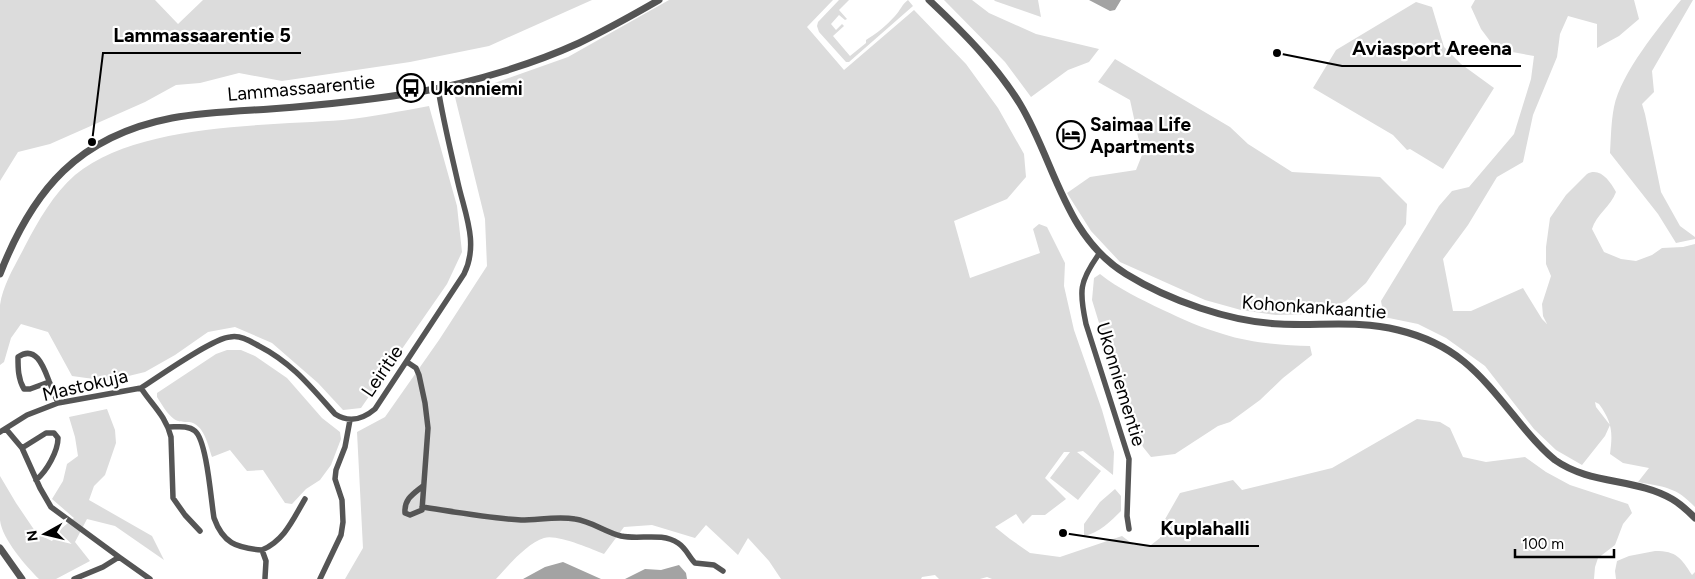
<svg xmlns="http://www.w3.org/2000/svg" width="1695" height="579" font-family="Figtree,sans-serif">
	<rect width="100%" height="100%" fill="#fff"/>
	<!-- green -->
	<path fill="#dcdcdc" d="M0,0H155L178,24L203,0H592L489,46L410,62L282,81L239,73L200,83L176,85L145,102L50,144L18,152L0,181Z
		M669,0H833L807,27L844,70L914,10L966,64L998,108L1024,154L1026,177L1007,199L954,221L970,278L1040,253L1033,229L1039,224L1047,227L1065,263L1064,286L1074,330L1102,410L1114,452L1113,475L1083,451L1077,452L1101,471L1078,500L1050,478L1070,452H1064L1045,478L1066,499L1045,515H1032L1023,524L1016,514L995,527L1010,539L1030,553L1060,557L1122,536L1134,545H1151L1160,538L1164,521L1180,493L1233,480L1242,490L1332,468L1417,419L1440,422L1450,428L1463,457L1486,462L1525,457L1546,472L1570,485L1628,504L1632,513L1623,524L1615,545L1598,558L1595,567L1594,579H992L987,577L980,579H939L935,575L922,577L921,579H781L769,561L748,538L738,555L706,525L695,538L652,525L624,527L604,554C591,549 557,534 544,538C527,543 507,567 496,579H345L363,548L357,432L385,417L439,340L487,266L485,219L455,97L568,57Z
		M839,0H849L839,10L847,19L845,20L839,15L831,24L836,30L842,24L844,26L833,36L850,56L866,43V40C876,34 887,25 895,16C900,11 902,4 908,0L913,6L849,62H846L819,32L817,26L818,22Z
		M944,0H972L989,13L1036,34L1099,49L1089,62L1068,70L1031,97L1005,62Z
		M994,0H1038L1041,17L995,1Z
		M1475,0H1634L1639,19L1619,36L1597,48V24L1568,16L1560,34L1557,57L1533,115L1523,162L1497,177L1468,225L1443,259L1453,311H1471L1523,288L1542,319L1547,324L1543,316L1542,304L1551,276L1546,264V247L1550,218L1566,195L1587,174C1600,167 1610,181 1616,192C1611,206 1596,215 1592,229L1604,252L1621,259L1636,261L1652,255L1662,248L1683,247L1695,244V507C1676,487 1665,487 1638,482L1649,468L1623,463L1610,454C1613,432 1612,422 1599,404L1595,402L1596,407L1610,425L1605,436L1582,465L1556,450L1534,429L1485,366L1446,338L1418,324L1384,317L1381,301L1439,206L1452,191L1469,187L1514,134L1531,79L1534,56L1496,49L1481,29L1471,7Z
		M1681,0H1693L1652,71L1654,92L1642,104L1645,114L1661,192L1680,226L1695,237V239L1676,243L1658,214L1610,153C1611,138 1611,122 1614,107C1621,73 1659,27 1681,0Z
		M1416,2L1432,7L1444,47L1461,64L1494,88L1443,169L1410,149L1407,150L1393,135L1313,88L1336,50Z
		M1115,59L1230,127L1248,144L1292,172L1380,177L1407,204L1406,224L1366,283L1346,301L1318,314L1276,315L1241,310L1205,300L1120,262L1091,231L1067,193L1090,177L1136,170L1142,155L1130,100L1098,82Z
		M429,106L457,206L462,252L447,284L361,408L343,410L318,383L272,343L235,327L208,332L175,355L145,372L108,381L72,376L48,332L21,324L11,338L4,362L0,365C0,346 0,323 0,305C3,284 16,264 25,246C38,221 54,193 75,175C138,123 265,126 343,120C372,117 401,111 429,106Z
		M1100,274C1119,289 1140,299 1163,310C1182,319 1202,328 1223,334C1250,343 1282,345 1310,346L1312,355L1283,378L1260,400L1230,422L1218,426L1175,454L1151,457L1143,447L1130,416L1107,349L1092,300L1094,278Z
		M227,350H241L255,356L287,378L322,418L340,432L341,439L331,465L320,480L306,489L292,504L285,503L263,470L247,471L230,450L212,457C208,445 204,424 189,422C184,422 178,422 174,419C167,414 161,403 157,397V393L216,354Z
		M107,409L115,430L116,443L105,475L94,486L89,500L152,536L164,560L115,526L87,519L75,542L90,561L56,579H39C26,566 2,539 0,520C0,506 0,491 0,476L16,503L37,534L52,541L62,528L74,518L52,499L63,481L67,464L78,456L75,437L69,417Z
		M1115,489L1121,496V511C1111,521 1099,533 1084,536V524L1100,502Z
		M1655,551C1677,551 1681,558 1692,575L1695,572V579H1616L1615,571L1617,561L1629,556Z"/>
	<!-- water -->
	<path fill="#a3a3a3" d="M1089,0H1121L1115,10L1110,11Z
		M563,562L601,579H523L545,567Z
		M679,565L686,573L687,579H625L645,569L661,570Z"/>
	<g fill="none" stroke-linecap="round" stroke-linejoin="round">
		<!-- minor -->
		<path stroke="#555" stroke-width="5.5" d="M1099,254C1079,282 1079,291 1086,324L1129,459L1127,516L1129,529
			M407,362L416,368L419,375L425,403L428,428L422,510L410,515L405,513C404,499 413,494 423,486
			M49,382L30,389H24C18,379 18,368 18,357C36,344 44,368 49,381C52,388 55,396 58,403
			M141,388C158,377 213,338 230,337C241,335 250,341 259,346C292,363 310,386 335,414C349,423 362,420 375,409L464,274C479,244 465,214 458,183C451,152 443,120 438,88
			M169,427C177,427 188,425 195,431C207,441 211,501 214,518C223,543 236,548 262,550L266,561L265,578
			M6,429L22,448L40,488L51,507L119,557
			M0,432L27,415L58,403L141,388C152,405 166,416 171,437L173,498L185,515L200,531
			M22,448L46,433H54L58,438C58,451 47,471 36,480
			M422,507C455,512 488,518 521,520C539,520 557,516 575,519C591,521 605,532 621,536C640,540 661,532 678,543C686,548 689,557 695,563L714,565L723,571
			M262,550C285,540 293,519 305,499
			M74,579L103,567L119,557L150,579
			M320,579L341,535L343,522L342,500L335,479L336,470L345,447L350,420"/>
		<!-- tertiary -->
		<path stroke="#555" stroke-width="7" d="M929,0C963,32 996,65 1020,104C1055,162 1064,236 1126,274C1168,300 1230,322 1280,324C1319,326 1360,320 1398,330C1456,344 1479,373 1515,417C1527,432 1540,448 1555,460C1590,485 1636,478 1672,499C1681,504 1688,511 1695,518
			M0,274C33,189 79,136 172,118C205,112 238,111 270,109C322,105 373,100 424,91C474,82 533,64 579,43C606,30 633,15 659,0
			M0,548L22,579"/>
	</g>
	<!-- icons -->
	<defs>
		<symbol id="bus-ring" viewBox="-11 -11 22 22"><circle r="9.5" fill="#fff" stroke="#000" stroke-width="1.5"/><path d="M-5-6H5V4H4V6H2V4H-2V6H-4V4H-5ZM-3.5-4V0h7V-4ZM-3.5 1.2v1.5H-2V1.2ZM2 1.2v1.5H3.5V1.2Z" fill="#000"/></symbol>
		<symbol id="hotel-ring" viewBox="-11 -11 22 22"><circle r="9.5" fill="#fff" stroke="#000" stroke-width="1.5"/><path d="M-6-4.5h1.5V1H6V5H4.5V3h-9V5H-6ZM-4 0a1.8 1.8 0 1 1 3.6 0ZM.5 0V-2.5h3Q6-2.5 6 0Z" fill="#000"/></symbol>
	</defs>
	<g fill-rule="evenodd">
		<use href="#bus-ring" x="395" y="72" width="32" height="32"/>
		<use href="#hotel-ring" x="1055" y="119" width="32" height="32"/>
	</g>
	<g text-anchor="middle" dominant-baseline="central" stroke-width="4.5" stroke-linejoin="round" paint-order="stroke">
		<!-- street labels -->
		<g font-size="19" fill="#000" stroke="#fff">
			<text transform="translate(301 88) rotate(-5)">Lammassaarentie</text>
			<text transform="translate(1314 307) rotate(4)">Kohonkankaantie</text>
			<text transform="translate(382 371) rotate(-56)">Leiritie</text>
			<text transform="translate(1121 384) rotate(73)">Ukonniementie</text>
			<text transform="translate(85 385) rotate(-13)">Mastokuja</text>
		</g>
		<!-- poi labels -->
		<g font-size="19" font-weight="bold" fill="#000" stroke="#fff" text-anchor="start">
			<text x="430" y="88">Ukonniemi</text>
			<text x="1090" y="124">Saimaa Life<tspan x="1090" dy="22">Apartments</tspan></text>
		</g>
	</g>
	<!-- callouts -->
	<path fill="none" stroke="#000" stroke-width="2" d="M92 142L103 53H301M1277 53L1342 66H1521M1063 533L1150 546H1259"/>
	<g fill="#000" stroke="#fff" stroke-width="2">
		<circle cx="92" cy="142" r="5"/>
		<circle cx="1277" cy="53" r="5"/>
		<circle cx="1063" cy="533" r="5"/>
	</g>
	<g font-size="20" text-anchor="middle" font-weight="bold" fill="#000" stroke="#fff" stroke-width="4.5" stroke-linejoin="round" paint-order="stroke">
		<text x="202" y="42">Lammassaarentie 5</text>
		<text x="1432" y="55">Aviasport Areena</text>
		<text x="1205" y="535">Kuplahalli</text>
	</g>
	<!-- north arrow -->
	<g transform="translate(45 534) rotate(262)" stroke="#ffffff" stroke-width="4" paint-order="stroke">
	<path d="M0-4L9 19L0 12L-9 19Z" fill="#000000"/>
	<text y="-8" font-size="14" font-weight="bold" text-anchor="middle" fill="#000000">N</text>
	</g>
	<!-- scale -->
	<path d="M1515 549v8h99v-8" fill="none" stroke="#000000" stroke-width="2.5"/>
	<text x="1522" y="549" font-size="15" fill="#000000" stroke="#ffffff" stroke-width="4" paint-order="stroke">100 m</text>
</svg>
